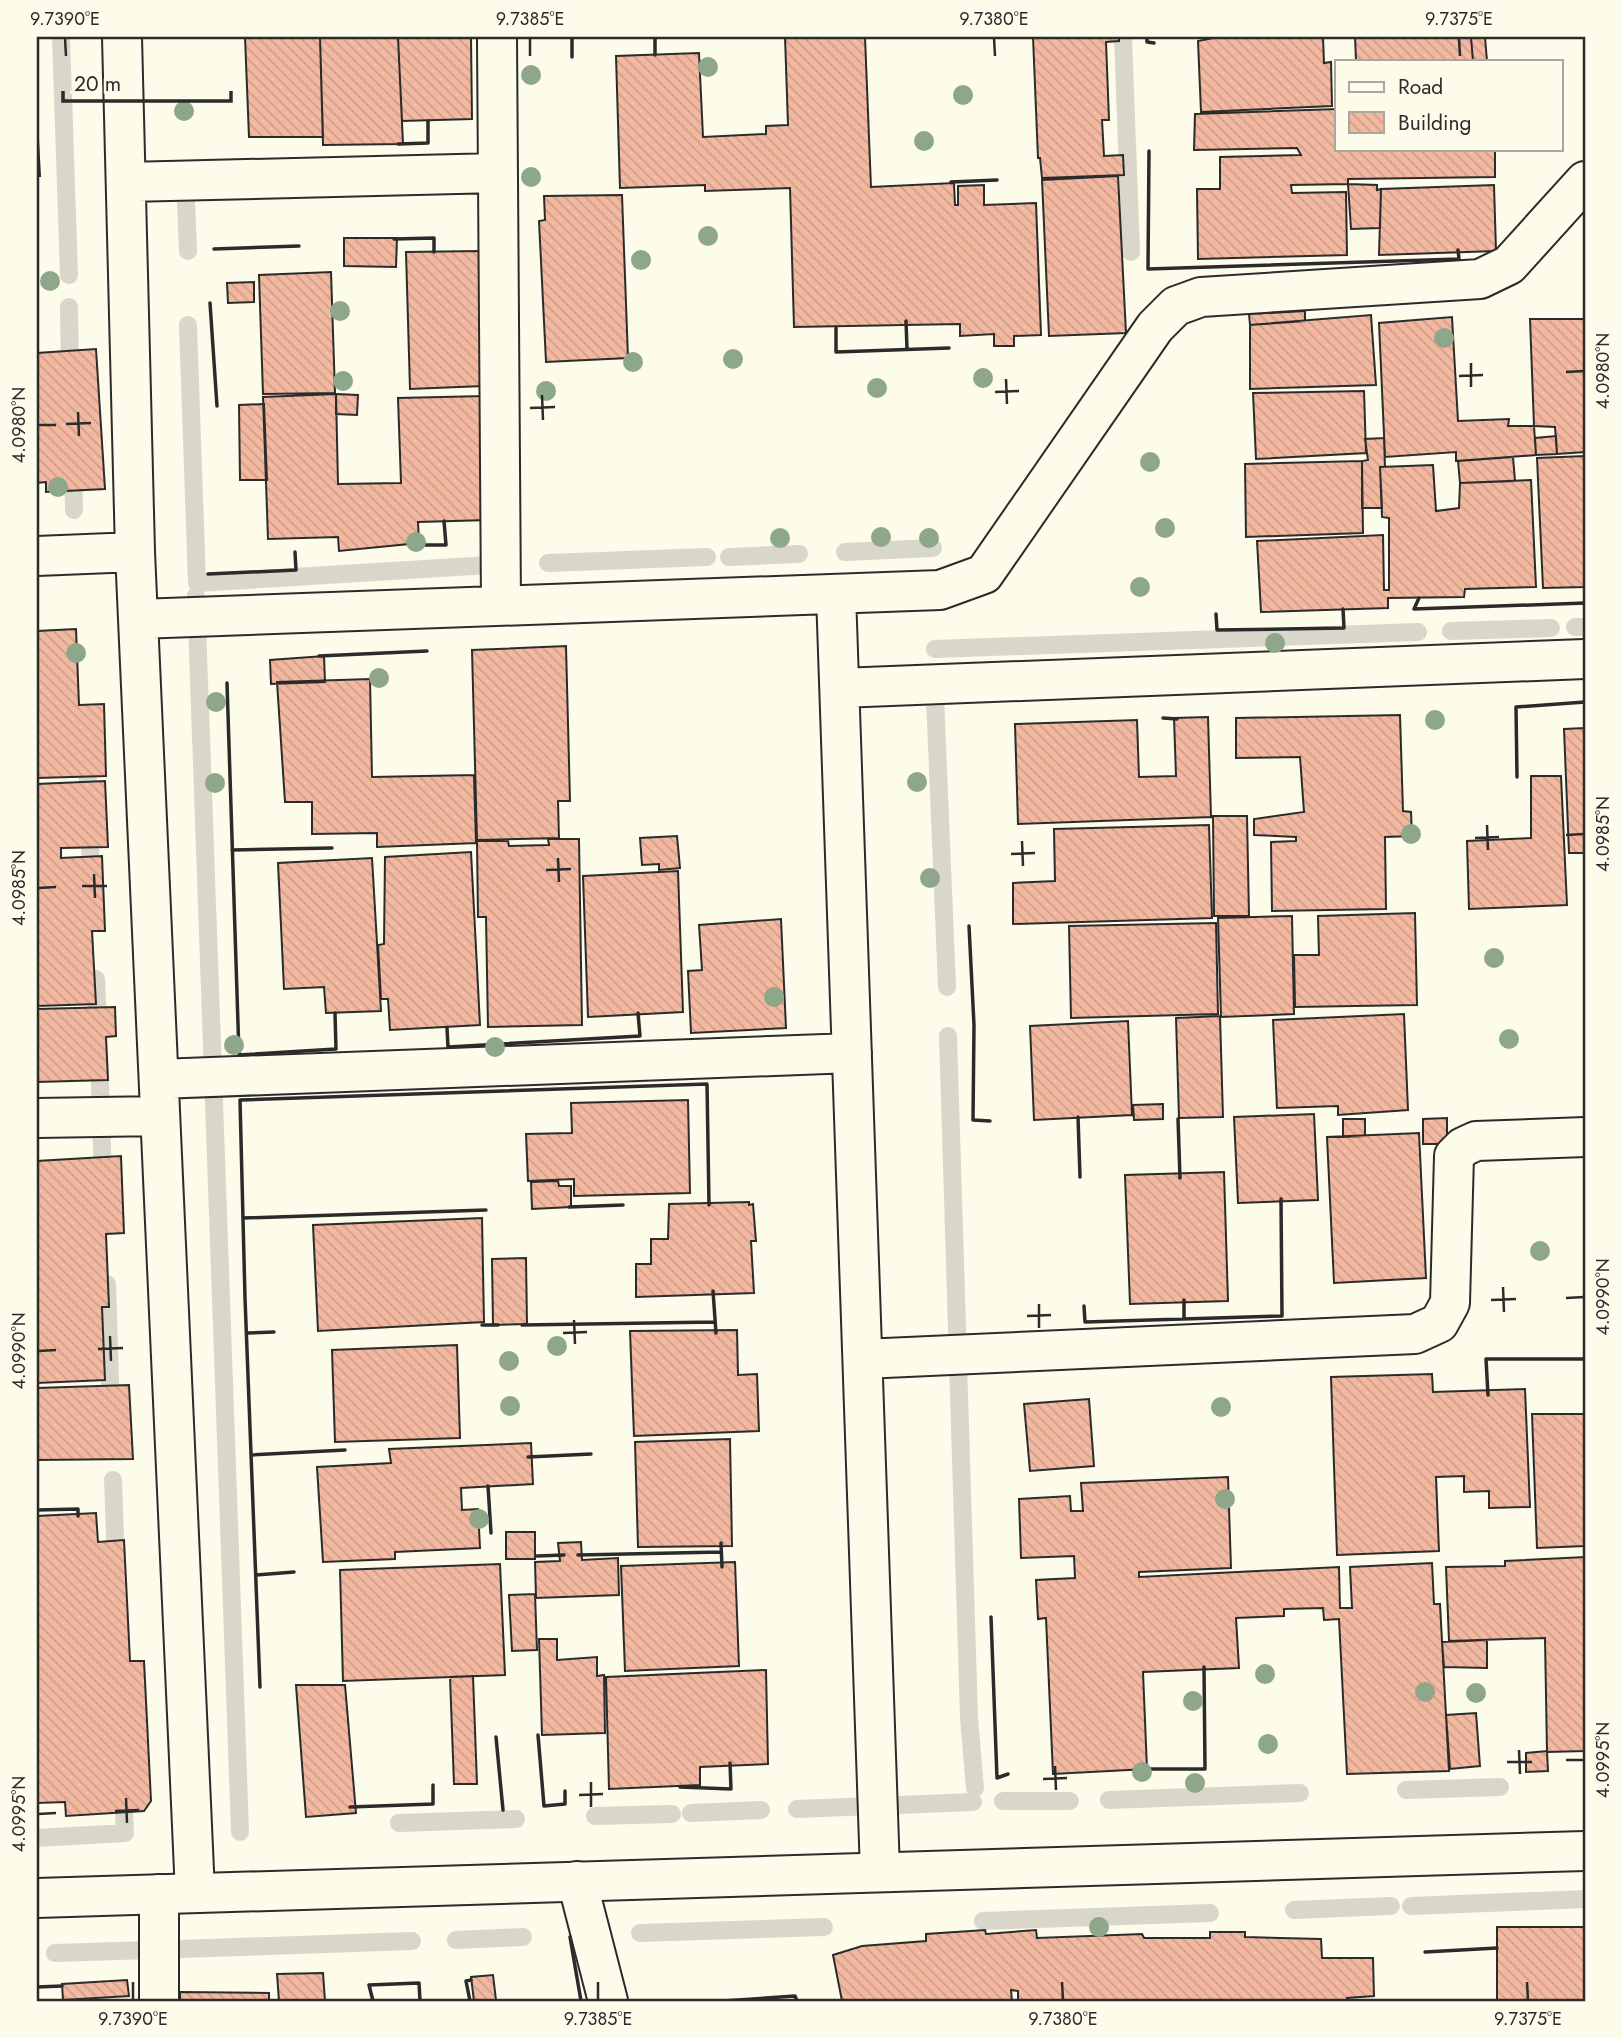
<svg xmlns="http://www.w3.org/2000/svg" width="1622" height="2038" font-family="Jost,sans-serif">
	<defs>
		<pattern id="building-back-hatch" width="6" height="6" patternUnits="userSpaceOnUse" patternTransform="scale(1.75)"><rect width="6" height="6" fill="#f2b8a0"/><path d="M-1 5l2 2M0 0l6 6M5-1l2 2" fill="none" stroke="#d09e8a"/></pattern>
	</defs>
	<rect width="100%" height="100%" fill="#fdfbea"/>
	<g fill="none" stroke-linecap="round" stroke-linejoin="round">
		<!-- stream -->
		<path stroke="#d8d7c9" stroke-width="18" d="M61,37L69,275
			M1123,37L1131,252
			M185,178L188,251
			M69,307L70,374
			M188,325L197,583L505,564
			M73,468L74,510
			M845,552L933,548
			M729,557L799,554
			M548,563L707,557
			M196,596L240,1832
			M1575,627H1585
			M1451,631L1551,628
			M935,649L1418,632
			M935,697L947,987
			M87,753L91,878
			M96,979L98,1028
			M948,1036L969,1718L975,1788
			M99,1056L103,1179
			M107,1284L111,1410
			M113,1480L116,1564
			M1406,1790L1500,1787
			M1109,1800L1300,1793
			M1003,1801H1070
			M797,1809L973,1802
			M691,1813L761,1810
			M595,1816L672,1814
			M399,1823L516,1819
			M37,1838L125,1833L123,1791
			M1411,1906L1585,1899
			M1294,1910L1391,1906
			M983,1921L1210,1913
			M640,1933L824,1927
			M456,1940L523,1937
			M180,1949L412,1941
			M55,1953L149,1950"/>
	</g>
	<!-- building -->
	<path fill="url(#building-back-hatch)" stroke="#2b2b2b" stroke-width="2" d="M245,37H320L323,137H249Z
		M320,37H398L403,144L323,145Z
		M398,37H471L472,119L402,121Z
		M785,37H865L871,187L954,183L955,205H958V186L984,185V205L1036,203L1041,335L1014,336V346H994V334L960,336V324L794,327L790,188L705,191V185L620,188L616,56L699,53L703,137L766,134V126L788,125Z
		M1033,37H1119V41L1106,42L1109,120H1102L1104,156L1123,155L1124,175L1042,178L1040,158H1038Z
		M1218,37H1323L1324,63L1331,62L1332,106L1201,112L1198,41Z
		M1355,37H1471L1473,61H1356Z
		M1471,37H1485L1487,61H1473Z
		M1337,109V149H1495V177L1348,179V184L1291,185L1292,193L1346,192L1347,255L1198,259L1197,189H1220V157L1301,155L1297,148L1194,150L1195,114Z
		M37,121L40,176H37Z
		M1118,176L1126,333L1049,336L1042,180Z
		M1348,184L1377,185V190L1381,189L1380,228L1351,229Z
		M1494,185L1496,251L1379,255L1381,189Z
		M622,195L628,358L546,362L539,221L545,220L544,196Z
		M344,238H397L396,267L344,266Z
		M479,251L483,386L410,389L406,252Z
		M331,272L335,393L263,394L259,275Z
		M254,282V302L228,303L227,283Z
		M1305,311V321L1250,325L1249,314Z
		M1371,315L1376,385L1250,389V325Z
		M1452,317L1458,421L1509,419L1508,426H1534L1536,455L1456,461V452L1385,457L1379,323Z
		M1530,319H1585V452L1557,454L1555,427L1534,426Z
		M96,349L105,489L46,492V482L37,483V353Z
		M1364,391L1366,453L1256,459L1253,393Z
		M336,394L338,484L401,483L398,398L485,396L489,520L418,522L419,543L339,551L338,537L268,539L263,397Z
		M336,394L358,395L357,415L336,414Z
		M264,404L267,480H240L239,405Z
		M1556,436L1557,454L1536,455L1535,438Z
		M1384,438L1385,467H1380L1382,508H1362V461L1368,460L1365,439Z
		M1585,456V587L1543,588L1537,458Z
		M1513,457L1515,481L1460,483L1458,461Z
		M1362,461L1363,533L1246,537L1245,464Z
		M1433,465L1436,511L1459,508L1460,483L1531,480L1536,587L1465,589L1464,597L1388,598V608L1261,612L1257,541L1383,535L1384,590H1389V518L1382,517L1380,467Z
		M76,629L79,705L104,704L106,776L37,778V631Z
		M566,646L570,801H558L559,838L477,840L472,650Z
		M324,656L325,682L271,684L270,660Z
		M370,679L372,777L474,775L476,843L377,847V833L312,834V802H285L277,682Z
		M1400,715L1403,811L1411,812L1412,836L1385,837L1386,909L1272,911L1271,842L1296,841V837L1254,835V819L1304,812L1300,757L1236,758V718Z
		M1208,717L1211,817L1018,824L1015,724L1137,720L1139,777L1176,776L1174,718Z
		M1585,728V853H1569L1564,729Z
		M1531,776H1561L1567,905L1469,909L1467,841L1531,838Z
		M105,781L108,847L61,848V858L102,856L105,931H92L96,1004L37,1006V784Z
		M1213,816H1247L1249,916H1214Z
		M1209,825L1212,918L1013,924V883L1055,881L1054,829Z
		M677,836L680,868L659,870V864L642,865L640,838Z
		M548,839H579L582,1025L488,1027L486,917H478L477,841H508L509,846L549,845Z
		M471,852L480,1025L390,1030L388,999H381L378,945L384,944L385,857Z
		M372,858L381,1011L326,1013L324,987L284,989L278,863Z
		M678,871L683,1012L588,1017L583,876Z
		M1415,913L1417,1005L1295,1007L1294,955H1319L1318,916Z
		M1292,916L1294,1014L1221,1017L1218,918Z
		M781,919L786,1028L691,1033L688,971L702,970L699,925Z
		M1216,923L1218,1014L1071,1018L1069,926Z
		M115,1007L116,1036L106,1037L108,1080L37,1082V1009Z
		M1404,1014L1408,1110L1338,1115V1106L1277,1108L1273,1020Z
		M1220,1016L1223,1117L1179,1118L1176,1018Z
		M1128,1021L1132,1115L1034,1120L1030,1026Z
		M688,1100L690,1193L574,1196V1179L528,1181L526,1134L572,1133L571,1103Z
		M1163,1104V1119L1134,1120L1133,1105Z
		M1314,1114L1318,1200L1238,1203L1234,1117Z
		M1447,1118V1144H1423V1119Z
		M1343,1119H1365V1136L1343,1137Z
		M1419,1133L1426,1278L1334,1283L1327,1137Z
		M121,1156L124,1233L106,1234L109,1307H102L105,1380L37,1383V1161Z
		M1224,1172L1228,1301L1130,1304L1125,1175Z
		M558,1181L559,1186H571V1207L532,1209L531,1182Z
		M749,1202V1205L753,1204L756,1241H751L754,1293L636,1297V1264H651V1239H668L669,1204Z
		M482,1218L484,1322L318,1331L313,1225Z
		M526,1258L527,1324L493,1325L492,1259Z
		M737,1330L738,1375L757,1374L759,1431L634,1436L630,1331Z
		M457,1345L460,1438L335,1442L332,1350Z
		M1432,1374L1433,1392L1525,1389L1530,1507L1489,1508V1491L1464,1492V1476L1436,1477L1439,1551L1337,1555L1331,1377Z
		M129,1385L133,1459L37,1460V1388Z
		M1089,1399L1094,1466L1030,1471L1024,1404Z
		M1532,1414H1585V1546L1537,1548Z
		M730,1439L732,1546L638,1547L635,1442Z
		M531,1443L533,1484L461,1488L462,1510L478,1509L480,1548L395,1552V1559L323,1562L317,1467L391,1463L389,1449Z
		M1228,1477L1231,1568L1139,1572V1577L1339,1567L1340,1608H1352L1350,1567L1432,1563L1434,1604H1440L1449,1771L1347,1774L1339,1619L1324,1620L1323,1608L1284,1609V1616L1236,1618L1239,1668L1143,1672L1147,1769L1053,1774L1046,1618L1038,1619L1036,1580L1075,1578L1074,1556L1021,1558L1019,1499L1070,1496L1071,1511H1083L1081,1483Z
		M96,1513L98,1542L124,1540L130,1661H144L151,1801L144,1811L66,1816L65,1802L37,1803V1516Z
		M506,1532H535V1559H506Z
		M581,1542L582,1560L618,1558L619,1595L536,1598L535,1562L560,1561L558,1543Z
		M1585,1557V1751L1547,1752L1545,1638L1449,1641L1446,1567L1505,1566V1561Z
		M735,1562L739,1666L625,1671L621,1566Z
		M500,1564L505,1675L343,1681L340,1570Z
		M535,1594L537,1650L512,1651L509,1595Z
		M539,1639H557V1660L597,1657V1676L604,1675L605,1733L542,1735Z
		M1487,1640V1668L1444,1667L1442,1642Z
		M766,1670L768,1764L700,1767V1785L609,1789L606,1677Z
		M473,1676L477,1784H454L450,1677Z
		M296,1685H345L356,1813L306,1817Z
		M1476,1713L1480,1766L1450,1769L1446,1715Z
		M1547,1751L1548,1771L1526,1772V1753Z
		M1497,1927H1585V2001H1497Z
		M985,1930L986,1934L1036,1930L1037,1938L1142,1934L1144,1938H1210V1932H1245V1937L1321,1939L1322,1958H1373L1374,1996L1347,1998V2001H1018V1991L1011,1990L1012,2001H842L833,1955L862,1946L926,1941V1934Z
		M323,1973L325,2001H279L277,1974Z
		M493,1975L496,2000L474,2001L471,1977Z
		M127,1980L129,1996L63,2000L62,1984Z
		M180,1992L269,1993V2001H180Z"/>
	<g fill="none" stroke-linecap="round" stroke-linejoin="round">
		<defs>
			<path id="minor" d="M122,37L135,552L195,1893
				M497,37L501,605
				M127,182L498,173
				M37,556L135,552
				M836,594L880,1872
				M138,619L940,590L984,574L1155,327L1176,306L1201,297L1480,279L1509,265L1585,181
				M840,688L1585,659
				M159,1079L852,1053
				M37,1118L160,1116
				M863,1359L1415,1334L1439,1323L1450,1303L1454,1156L1463,1147L1476,1141L1585,1137
				M577,1881L608,2001
				M159,2001V1894"/>
			<path id="tertiary" d="M37,1898L1585,1851"/>
		</defs>
		<!-- minor casing -->
		<use href="#minor" stroke="#2b2b2b" stroke-width="42"/>
		<!-- tertiary casing -->
		<use href="#tertiary" stroke="#2b2b2b" stroke-width="42"/>
		<!-- minor -->
		<use href="#minor" stroke="#fdfbea" stroke-width="38"/>
		<!-- tertiary -->
		<use href="#tertiary" stroke="#fdfbea" stroke-width="38"/>
		<!-- wall -->
		<path stroke="#2b2b2b" stroke-width="3.5" d="M572,37V57
			M1147,37V42L1154,43
			M655,55V37
			M398,144L428,143V121
			M1149,151L1148,269L1459,259L1458,250
			M951,182L997,180
			M394,239L434,238V252
			M214,249L299,246
			M210,303L217,406
			M906,321L907,349
			M836,328V352L949,348
			M411,545H446L444,521
			M208,574L296,570L295,552
			M1419,598L1414,609L1585,603
			M1216,614L1217,630L1344,628L1343,609
			M319,656L427,651
			M227,683L239,1055L336,1049L335,1013
			M1163,718L1177,719
			M1517,777L1516,707L1585,702
			M232,850L332,848
			M969,926L974,1025L973,1120L990,1121
			M447,1028L448,1047L640,1036L638,1013
			M1078,1117L1080,1177
			M1178,1119L1180,1178
			M569,1207L623,1205
			M243,1218L486,1210
			M713,1291L716,1333
			M1184,1300V1318
			M1084,1306L1085,1322L1282,1316L1281,1199
			M482,1325H498
			M522,1325L715,1322
			M247,1333L274,1332
			M1488,1395L1486,1359H1585
			M251,1455L345,1450
			M528,1457L591,1454
			M488,1486L491,1533
			M37,1510L78,1509V1516
			M721,1543L722,1567
			M578,1555L721,1552
			M537,1556L564,1555
			M256,1575L294,1572
			M991,1617L997,1778L1008,1774
			M260,1687L245,1298L240,1100L707,1084L709,1205
			M538,1735L544,1806L565,1804V1791
			M496,1737L503,1810
			M1143,1769H1205L1204,1667
			M680,1787L731,1789L730,1763
			M350,1807L433,1804V1785
			M570,1937L581,2001
			M1425,1952L1497,1948
			M37,1987L62,1986
			M373,2001L369,1985L419,1983L420,2001
			M470,2001L466,1981L471,1980
			M723,2001L795,1996L797,2001"/>
	</g>
	<!-- trees -->
	<g fill="#8ea78a">
		<circle cx="708" cy="67" r="10"/>
		<circle cx="531" cy="75" r="10"/>
		<circle cx="963" cy="95" r="10"/>
		<circle cx="184" cy="111" r="10"/>
		<circle cx="924" cy="141" r="10"/>
		<circle cx="531" cy="177" r="10"/>
		<circle cx="708" cy="236" r="10"/>
		<circle cx="641" cy="260" r="10"/>
		<circle cx="50" cy="281" r="10"/>
		<circle cx="340" cy="311" r="10"/>
		<circle cx="1444" cy="338" r="10"/>
		<circle cx="733" cy="359" r="10"/>
		<circle cx="633" cy="362" r="10"/>
		<circle cx="983" cy="378" r="10"/>
		<circle cx="343" cy="381" r="10"/>
		<circle cx="877" cy="388" r="10"/>
		<circle cx="546" cy="391" r="10"/>
		<circle cx="1150" cy="462" r="10"/>
		<circle cx="58" cy="487" r="10"/>
		<circle cx="1165" cy="528" r="10"/>
		<circle cx="881" cy="537" r="10"/>
		<circle cx="780" cy="538" r="10"/>
		<circle cx="929" cy="538" r="10"/>
		<circle cx="416" cy="542" r="10"/>
		<circle cx="1140" cy="587" r="10"/>
		<circle cx="1275" cy="643" r="10"/>
		<circle cx="76" cy="653" r="10"/>
		<circle cx="379" cy="678" r="10"/>
		<circle cx="216" cy="702" r="10"/>
		<circle cx="1435" cy="720" r="10"/>
		<circle cx="917" cy="782" r="10"/>
		<circle cx="215" cy="783" r="10"/>
		<circle cx="1411" cy="834" r="10"/>
		<circle cx="930" cy="878" r="10"/>
		<circle cx="1494" cy="958" r="10"/>
		<circle cx="774" cy="997" r="10"/>
		<circle cx="1509" cy="1039" r="10"/>
		<circle cx="234" cy="1045" r="10"/>
		<circle cx="495" cy="1047" r="10"/>
		<circle cx="1540" cy="1251" r="10"/>
		<circle cx="557" cy="1346" r="10"/>
		<circle cx="509" cy="1361" r="10"/>
		<circle cx="510" cy="1406" r="10"/>
		<circle cx="1221" cy="1407" r="10"/>
		<circle cx="1225" cy="1499" r="10"/>
		<circle cx="479" cy="1519" r="10"/>
		<circle cx="1265" cy="1674" r="10"/>
		<circle cx="1425" cy="1692" r="10"/>
		<circle cx="1476" cy="1693" r="10"/>
		<circle cx="1193" cy="1701" r="10"/>
		<circle cx="1268" cy="1744" r="10"/>
		<circle cx="1142" cy="1772" r="10"/>
		<circle cx="1195" cy="1783" r="10"/>
		<circle cx="1099" cy="1927" r="10"/>
	</g>
	<!-- ticks -->
	<path fill="none" stroke="#2b2b2b" stroke-width="2.5" d="M65,38L66,56M530,38V56M994,38L995,56M1459,38L1460,56M1471,363V387M1566,372L1584,371M1459,376L1483,375M1006,379L1007,404M995,392L1019,391M542,395L543,420M530,408L555,407M78,412L79,436M66,424L91,423M38,425H56M1487,825L1488,850M1566,835L1584,834M1475,838L1499,837M1022,841L1023,866M1011,854L1035,853M558,858L559,882M546,870L571,869M94,874L95,898M82,886H107M38,888L56,887M1503,1287L1504,1312M1566,1298L1584,1297M1491,1300L1516,1299M1039,1304V1328M1027,1316L1051,1315M574,1320L575,1344M563,1333L587,1332M110,1336L111,1361M98,1349L123,1348M38,1351L56,1350M1519,1750L1520,1774M1566,1760H1584M1507,1762H1532M1055,1766L1056,1790M1043,1779L1067,1778M591,1782V1807M579,1795L603,1794M126,1798L127,1823M115,1811L139,1810M38,1814L56,1813M133,1982V2000M598,1982V2000M1062,1982L1063,2000M1527,1982L1528,2000"/>
	<!-- border -->
	<rect width="1622" height="2038" fill="none" stroke="#fdfbea" stroke-width="77"/>
	<!-- legend -->
	<rect x="1335" y="60" width="228" height="91" fill="#fdfbea" stroke="#a9a89e" stroke-width="2"/>
	<rect x="1349" y="82" width="35" height="10" fill="#fdfbea" stroke="#a9a89e" stroke-width="2"/>
	<text x="1398" y="94" font-size="21" fill="#2b2b2b">Road</text>
	<rect x="1349" y="112" width="35" height="21" fill="url(#building-back-hatch)" stroke="#a9a89e" stroke-width="2"/>
	<text x="1398" y="130" font-size="21" fill="#2b2b2b">Building</text>
	<!-- scale -->
	<path d="M63 91v10h168v-10" fill="none" stroke="#2b2b2b" stroke-width="3.5"/>
	<text x="74" y="91" font-size="21" fill="#2b2b2b" stroke="#fdfbea" stroke-width="5" paint-order="stroke">20 m</text>
	<rect x="38" y="38" width="1546" height="1962" fill="none" stroke="#2b2b2b" stroke-width="2.5"/>
	<g font-size="18" text-anchor="middle" fill="#2b2b2b">
		<text x="65" y="25">9.7390°E</text>
		<text x="530" y="25">9.7385°E</text>
		<text x="994" y="25">9.7380°E</text>
		<text x="1459" y="25">9.7375°E</text>
		<text transform="translate(1603 371) rotate(-90)" y="6">4.0980°N</text>
		<text transform="translate(19 425) rotate(-90)" y="6">4.0980°N</text>
		<text transform="translate(1603 834) rotate(-90)" y="6">4.0985°N</text>
		<text transform="translate(19 888) rotate(-90)" y="6">4.0985°N</text>
		<text transform="translate(1603 1297) rotate(-90)" y="6">4.0990°N</text>
		<text transform="translate(19 1351) rotate(-90)" y="6">4.0990°N</text>
		<text transform="translate(1603 1760) rotate(-90)" y="6">4.0995°N</text>
		<text transform="translate(19 1814) rotate(-90)" y="6">4.0995°N</text>
		<text x="133" y="2025">9.7390°E</text>
		<text x="598" y="2025">9.7385°E</text>
		<text x="1063" y="2025">9.7380°E</text>
		<text x="1528" y="2025">9.7375°E</text>
	</g>
</svg>
